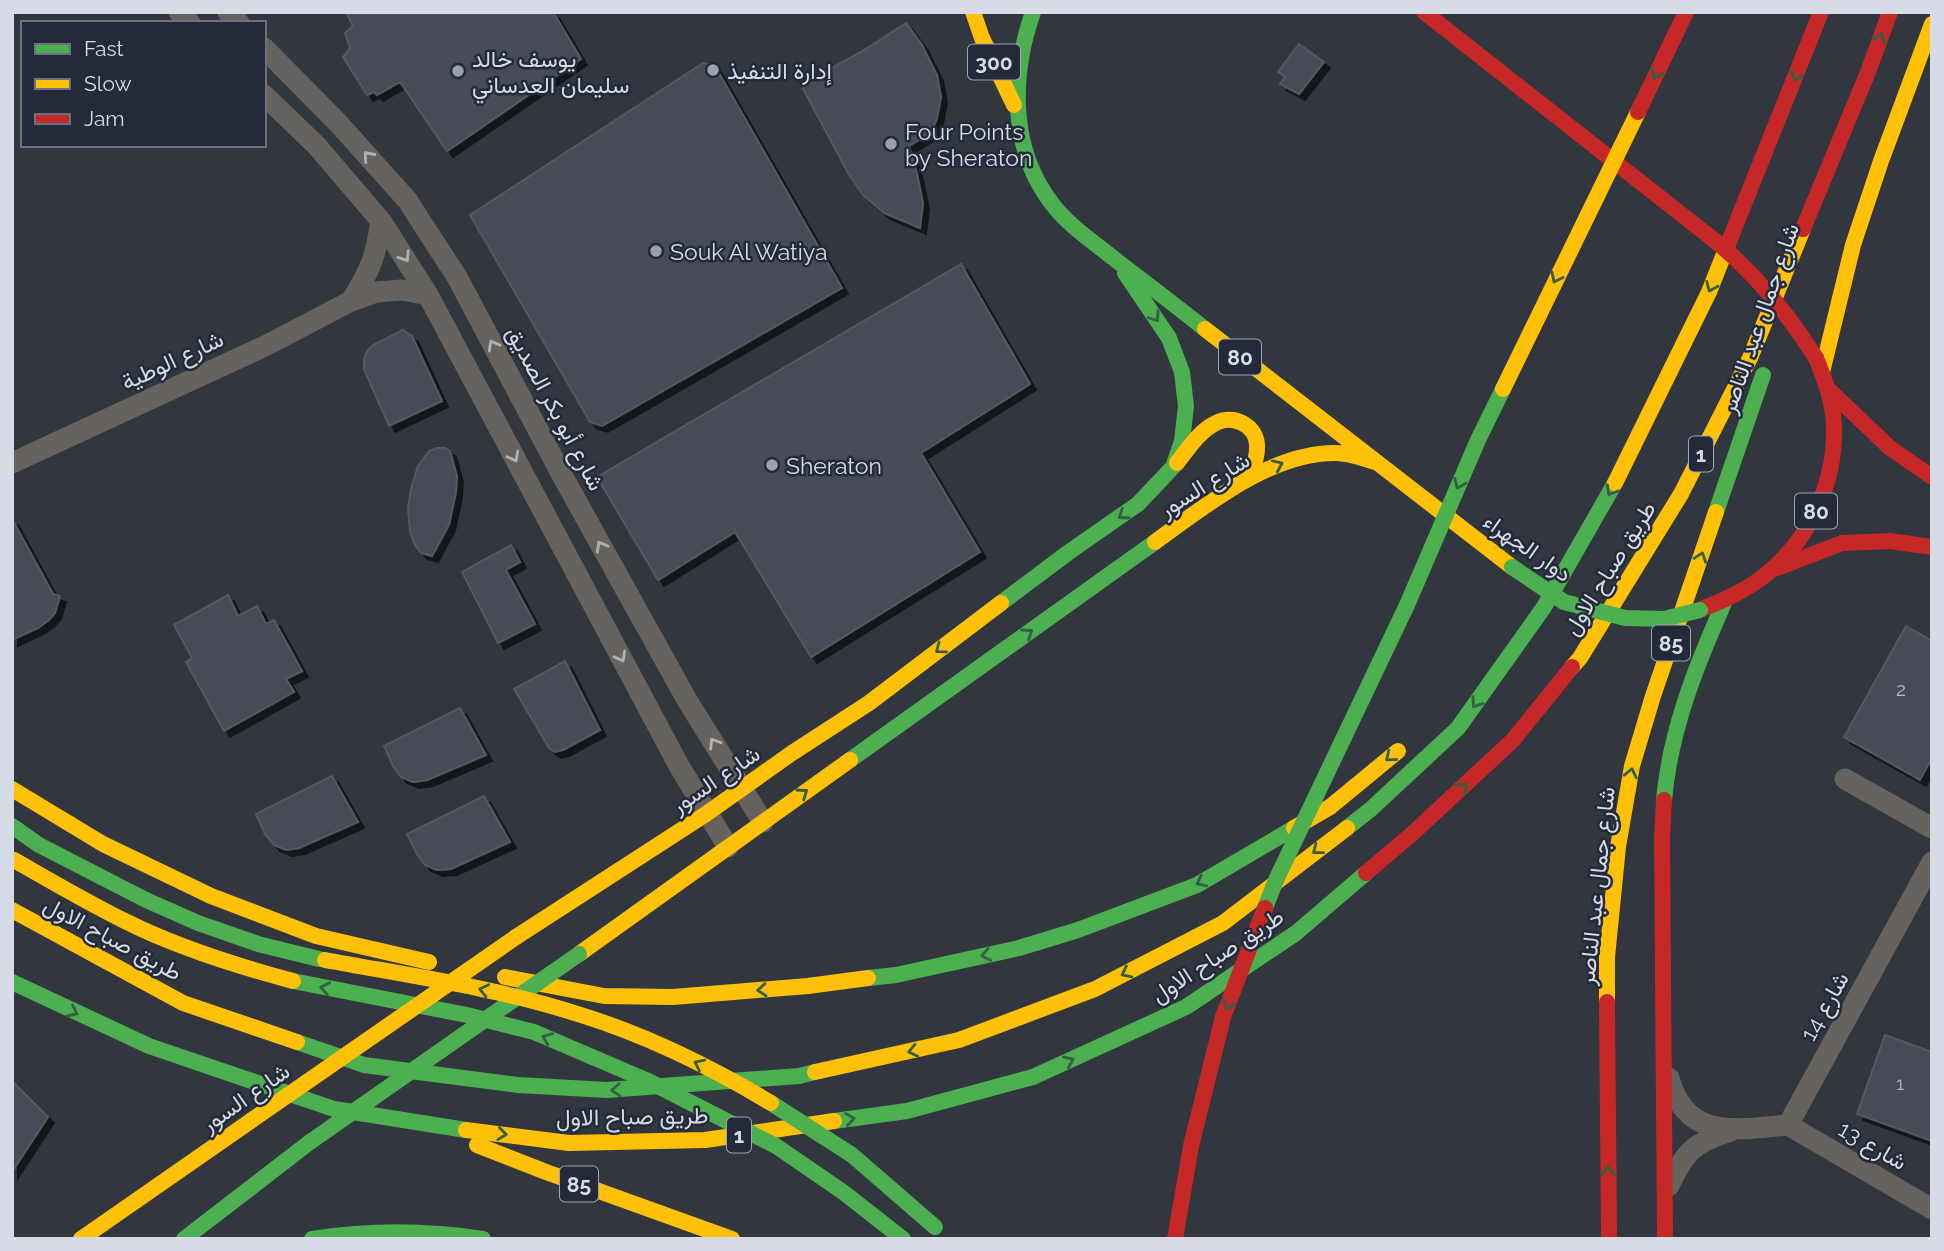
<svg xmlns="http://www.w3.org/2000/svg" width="1944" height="1251" font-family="Raleway,Vazirmatn,sans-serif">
	<defs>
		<filter id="shadow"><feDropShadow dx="6" dy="6" stdDeviation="0" flood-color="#0009"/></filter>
	</defs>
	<rect width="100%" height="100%" fill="#32363f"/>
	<!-- building -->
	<path fill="#474c56" stroke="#555960" stroke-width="2" filter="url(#shadow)" d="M346,12H553L581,59L447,151L400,82L377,95L374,92L367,95L343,57L350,48L345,33L353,26Z
		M906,23L922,45L937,75L941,97L937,118L931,133L909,146L917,174L923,203L920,228L884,213L863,195L847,171L801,85L861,52Z
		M1299,44L1324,62L1299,94L1280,84L1285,77L1278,72Z
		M703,63L715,66L842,288L602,426L590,422L470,215Z
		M961,264L1030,384L921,453L980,552L811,657L735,532L658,580L597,477Z
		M403,330L412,336L442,401L389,426L364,369V359L367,351L373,345Z
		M437,448H445L450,451L457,476L456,492L449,525L432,556L421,553L415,545L410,532L408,508L411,489L418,466L429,451Z
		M12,519L53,594L60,596L55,613L49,620L38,628L12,640Z
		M511,545L520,562L506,570L535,624L498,643L462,572Z
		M228,595L238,616L257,606L266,624L274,620L302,671L286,679L294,692L224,731L186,662L192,658L174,625Z
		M1906,626L1932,641V758L1920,780L1844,737Z
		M565,661L600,730L563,750L555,752L549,748L514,689Z
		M460,708L486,755L427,780L413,782L401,777L393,766L384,746Z
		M332,776L358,822L299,848L286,850L274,845L265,834L256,814Z
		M484,796L510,842L451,869L437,870L425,865L417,854L407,834Z
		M1885,1035L1932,1052V1141L1857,1114Z
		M12,1081L48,1117L12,1172Z"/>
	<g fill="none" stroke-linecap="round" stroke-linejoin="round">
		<!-- street -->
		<path stroke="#66635f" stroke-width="21" d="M179,12L190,23
			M228,12L239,23
			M264,48L339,124L408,201L418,217L457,277L563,477L687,700L763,822
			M264,95L317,146L381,221L428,295L678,764L728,847
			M351,301C370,271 376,256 381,221
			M12,463L265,346L351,301L376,292L402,290L428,295
			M1845,779L1932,828
			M1669,1078C1686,1142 1738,1129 1788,1125
			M1788,1125L1932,862
			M1788,1125L1932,1209
			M1669,1186C1685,1151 1695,1142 1731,1131"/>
		<!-- fast -->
		<path stroke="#4caf50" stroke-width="16" d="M1033,12C1011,75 1009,149 1053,205C1070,227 1095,243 1117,261C1146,283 1176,306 1205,329
			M1716,512L1763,375
			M1001,603L1069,552L1138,504L1173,467L1182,441L1186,406L1182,372L1169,338L1125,273
			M850,760L1155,542
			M1664,800C1670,731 1696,666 1724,603
			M12,826L39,845L146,900L198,923L258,944L319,959
			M1347,828L1371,809L1458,728L1544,607L1615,483
			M868,978L896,975L1019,948L1078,930L1197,885L1294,828
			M12,982L149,1046L334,1109L466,1130
			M297,1042L364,1065L518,1085L607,1090L799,1076L815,1072
			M834,1121L907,1111L1033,1077L1186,1007L1296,933L1366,873
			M184,1239L310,1142
			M312,1239C370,1230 425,1230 483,1239"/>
		<!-- slow -->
		<path stroke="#ffc107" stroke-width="16" d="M973,12L982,38L1014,105
			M1205,329L1512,567
			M1822,372L1853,245L1881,161L1932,24
			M1177,463C1188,449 1199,431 1216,423C1233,414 1256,425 1257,445C1258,456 1253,468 1250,478
			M1615,483L1709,292L1728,244
			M1155,542C1205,506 1271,452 1336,453C1350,453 1364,459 1378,463
			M1572,667L1580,658L1681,494L1750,358L1803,229
			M12,789L103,844L211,896L316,936L429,962
			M1294,828L1330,807L1398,751
			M12,910L183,1003L297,1042
			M516,937L706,814L792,753L869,703L1001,603
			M579,954L850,760
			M505,977L604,996L673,997L808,986L868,978
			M1607,1002V957L1618,847L1632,766L1653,696L1716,512
			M815,1072L959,1040L1095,989L1223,923L1347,828
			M466,1130L569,1143L705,1140L834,1121
			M477,1145L546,1172L732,1239
			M81,1239L252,1120"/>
		<!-- jam -->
		<path stroke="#c62828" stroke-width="16" d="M1424,12L1714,240
			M1803,229L1868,72L1890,12
			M1728,244L1821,12
			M1828,389L1890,448L1932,477
			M1777,568L1842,543L1890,541L1932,547
			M1702,609C1724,600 1745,591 1764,576C1809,541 1836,483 1834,425C1833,402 1825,380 1816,358
			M1664,800L1662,837L1665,1239
			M1366,873L1413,833L1513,740L1572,667
			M1607,1002L1609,1239"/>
		<!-- fast-bridge -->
		<path stroke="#4caf50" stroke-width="16" d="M1512,567L1564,602L1625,618L1664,619L1700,610
			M1265,908L1276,880L1407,605L1478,440L1503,389
			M293,981L467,1015L534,1032L646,1080L776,1146L843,1192L903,1239
			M771,1103L852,1155L935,1227
			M310,1142L579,954"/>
		<!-- slow-bridge -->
		<path stroke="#ffc107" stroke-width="16" d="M1503,389L1638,112
			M14,860C51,881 88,903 127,922C179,948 237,966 293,981
			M325,960C411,976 498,988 581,1015C648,1036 711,1067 771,1103
			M252,1120L516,937"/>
		<!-- jam-bridge -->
		<path stroke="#c62828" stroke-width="16" d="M1638,112L1686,12
			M1714,240C1756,274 1787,313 1816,358
			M1175,1239L1191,1146L1223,1017L1265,908"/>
	</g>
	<!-- one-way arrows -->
	<defs><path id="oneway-chevron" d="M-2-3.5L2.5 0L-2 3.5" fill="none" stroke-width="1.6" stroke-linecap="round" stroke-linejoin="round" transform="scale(1.75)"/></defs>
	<g stroke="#335f42">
		<use href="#oneway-chevron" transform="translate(1880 38) rotate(-69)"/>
		<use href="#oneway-chevron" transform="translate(1656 74) rotate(116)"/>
		<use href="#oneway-chevron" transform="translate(1796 76) rotate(112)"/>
		<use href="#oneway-chevron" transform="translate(1556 278) rotate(116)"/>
		<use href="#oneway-chevron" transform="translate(1711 287) rotate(113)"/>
		<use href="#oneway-chevron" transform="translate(1155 317) rotate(56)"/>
		<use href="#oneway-chevron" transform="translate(1278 465) rotate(-24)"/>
		<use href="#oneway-chevron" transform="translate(1459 484) rotate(113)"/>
		<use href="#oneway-chevron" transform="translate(1611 491) rotate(120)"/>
		<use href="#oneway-chevron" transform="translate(1123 515) rotate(145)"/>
		<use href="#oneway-chevron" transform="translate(1701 557) rotate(-71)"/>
		<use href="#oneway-chevron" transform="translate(1028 633) rotate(-35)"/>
		<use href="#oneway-chevron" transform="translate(940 649) rotate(143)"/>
		<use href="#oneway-chevron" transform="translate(1476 703) rotate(125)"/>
		<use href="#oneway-chevron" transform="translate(1390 757) rotate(141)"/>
		<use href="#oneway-chevron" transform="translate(1631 773) rotate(-78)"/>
		<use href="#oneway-chevron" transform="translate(1463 787) rotate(-43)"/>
		<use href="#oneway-chevron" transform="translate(803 793) rotate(-35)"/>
		<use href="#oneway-chevron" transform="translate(1317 850) rotate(142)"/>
		<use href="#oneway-chevron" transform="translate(1201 882) rotate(153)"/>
		<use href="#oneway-chevron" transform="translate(986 955) rotate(168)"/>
		<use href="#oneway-chevron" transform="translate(1126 973) rotate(153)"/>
		<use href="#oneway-chevron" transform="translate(325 988) rotate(-169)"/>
		<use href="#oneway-chevron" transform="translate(484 990) rotate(-167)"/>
		<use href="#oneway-chevron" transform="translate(762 990) rotate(175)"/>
		<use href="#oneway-chevron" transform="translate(1228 1005) rotate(111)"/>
		<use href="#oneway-chevron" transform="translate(73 1012) rotate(26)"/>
		<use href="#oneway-chevron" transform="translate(547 1038) rotate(-157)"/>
		<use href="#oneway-chevron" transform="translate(913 1051) rotate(167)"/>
		<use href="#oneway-chevron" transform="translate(1069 1061) rotate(-24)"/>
		<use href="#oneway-chevron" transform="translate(699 1064) rotate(-154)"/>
		<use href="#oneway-chevron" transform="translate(616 1090) rotate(177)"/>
		<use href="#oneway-chevron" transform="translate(850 1119) rotate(-8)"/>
		<use href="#oneway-chevron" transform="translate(502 1134) rotate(7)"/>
		<use href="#oneway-chevron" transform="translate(1608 1171) rotate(-91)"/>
	</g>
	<g stroke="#afb1b6">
		<use href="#oneway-chevron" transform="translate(368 156) rotate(-132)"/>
		<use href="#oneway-chevron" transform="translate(405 257) rotate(57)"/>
		<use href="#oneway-chevron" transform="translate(493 345) rotate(-118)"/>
		<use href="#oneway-chevron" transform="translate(514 457) rotate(62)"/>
		<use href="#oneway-chevron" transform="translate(601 546) rotate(-119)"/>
		<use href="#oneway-chevron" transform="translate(621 657) rotate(62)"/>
		<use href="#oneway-chevron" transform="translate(714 743) rotate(-122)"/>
	</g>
	<!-- markers -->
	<g fill="#9da1ab" stroke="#232a39" stroke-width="2.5">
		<circle cx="713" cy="70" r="7"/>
		<circle cx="458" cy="71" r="7"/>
		<circle cx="891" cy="144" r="7"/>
		<circle cx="656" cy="251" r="7"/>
		<circle cx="772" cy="465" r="7"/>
	</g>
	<g text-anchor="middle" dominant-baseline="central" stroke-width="5" stroke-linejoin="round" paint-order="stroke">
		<!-- number labels -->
		<g font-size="19" fill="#b2b7c1">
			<text x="1901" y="689">2</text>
			<text x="1900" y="1083">1</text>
		</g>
		<!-- shield labels -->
		<g fill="#232a39" stroke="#a0a6b1" stroke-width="2">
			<rect x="968" y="44.5" width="52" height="35" rx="5"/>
			<rect x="1219" y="339.5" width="42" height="35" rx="5"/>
			<rect x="1689" y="436.5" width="24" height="35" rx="5"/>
			<rect x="1795" y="493.5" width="42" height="35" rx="5"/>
			<rect x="1652" y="625.5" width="38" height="35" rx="5"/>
			<rect x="727" y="1117.5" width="24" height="35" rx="5"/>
			<rect x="560" y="1166.5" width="38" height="35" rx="5"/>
		</g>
		<g font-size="21" font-weight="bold" fill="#d6dbe5">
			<text x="994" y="62">300</text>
			<text x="1240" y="357">80</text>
			<text x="1701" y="454">1</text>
			<text x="1816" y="511">80</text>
			<text x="1671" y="643">85</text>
			<text x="739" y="1135">1</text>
			<text x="579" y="1184">85</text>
		</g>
		<!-- poi labels -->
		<g font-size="23" fill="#d6dbe5" stroke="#232a39" text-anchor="start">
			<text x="472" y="58">يوسف خالد<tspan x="472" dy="26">سليمان العدساني</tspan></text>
			<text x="727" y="70">إدارة التنفيذ</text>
			<text x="905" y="131">Four Points<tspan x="905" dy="26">by Sheraton</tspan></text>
			<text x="670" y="251">Souk Al Watiya</text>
			<text x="786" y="465">Sheraton</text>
		</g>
		<!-- street labels -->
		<g font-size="23" fill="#d6dbe5" stroke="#232a39">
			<text transform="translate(1759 318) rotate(-71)">شارع جمال عبد الناصر</text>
			<text transform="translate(172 360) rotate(-25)">شارع الوطية</text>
			<text transform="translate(556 408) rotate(62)">شارع أبو بكر الصديق</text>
			<text transform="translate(1204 484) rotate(-32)">شارع السور</text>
			<text transform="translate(1528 547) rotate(35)">دوار الجهراء</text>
			<text transform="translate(1609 568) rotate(-58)">طريق صباح الاول</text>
			<text transform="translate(715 779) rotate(-34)">شارع السور</text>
			<text transform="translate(1596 886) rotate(-84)">شارع جمال عبد الناصر</text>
			<text transform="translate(113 938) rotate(28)">طريق صباح الاول</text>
			<text transform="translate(1217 955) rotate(-33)">طريق صباح الاول</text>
			<text transform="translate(1824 1006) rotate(-61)">شارع 14</text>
			<text transform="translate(245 1097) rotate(-35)">شارع السور</text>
			<text transform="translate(632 1116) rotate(-1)">طريق صباح الاول</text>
			<text transform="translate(1873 1145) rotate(30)">شارع 13</text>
		</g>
	</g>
	<!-- border -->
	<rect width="1944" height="1251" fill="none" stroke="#d6dbe5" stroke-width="28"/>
	<!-- legend -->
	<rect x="21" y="21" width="245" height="126" fill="#232a39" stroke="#6b717e" stroke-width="2"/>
	<rect x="35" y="44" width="35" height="10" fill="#4caf50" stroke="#6b717e" stroke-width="2"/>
	<text x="84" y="56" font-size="21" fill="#d6dbe5">Fast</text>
	<rect x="35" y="79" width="35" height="10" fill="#ffc107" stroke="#6b717e" stroke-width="2"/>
	<text x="84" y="91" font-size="21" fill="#d6dbe5">Slow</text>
	<rect x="35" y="114" width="35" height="10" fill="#c62828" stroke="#6b717e" stroke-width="2"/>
	<text x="84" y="126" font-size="21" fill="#d6dbe5">Jam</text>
</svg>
